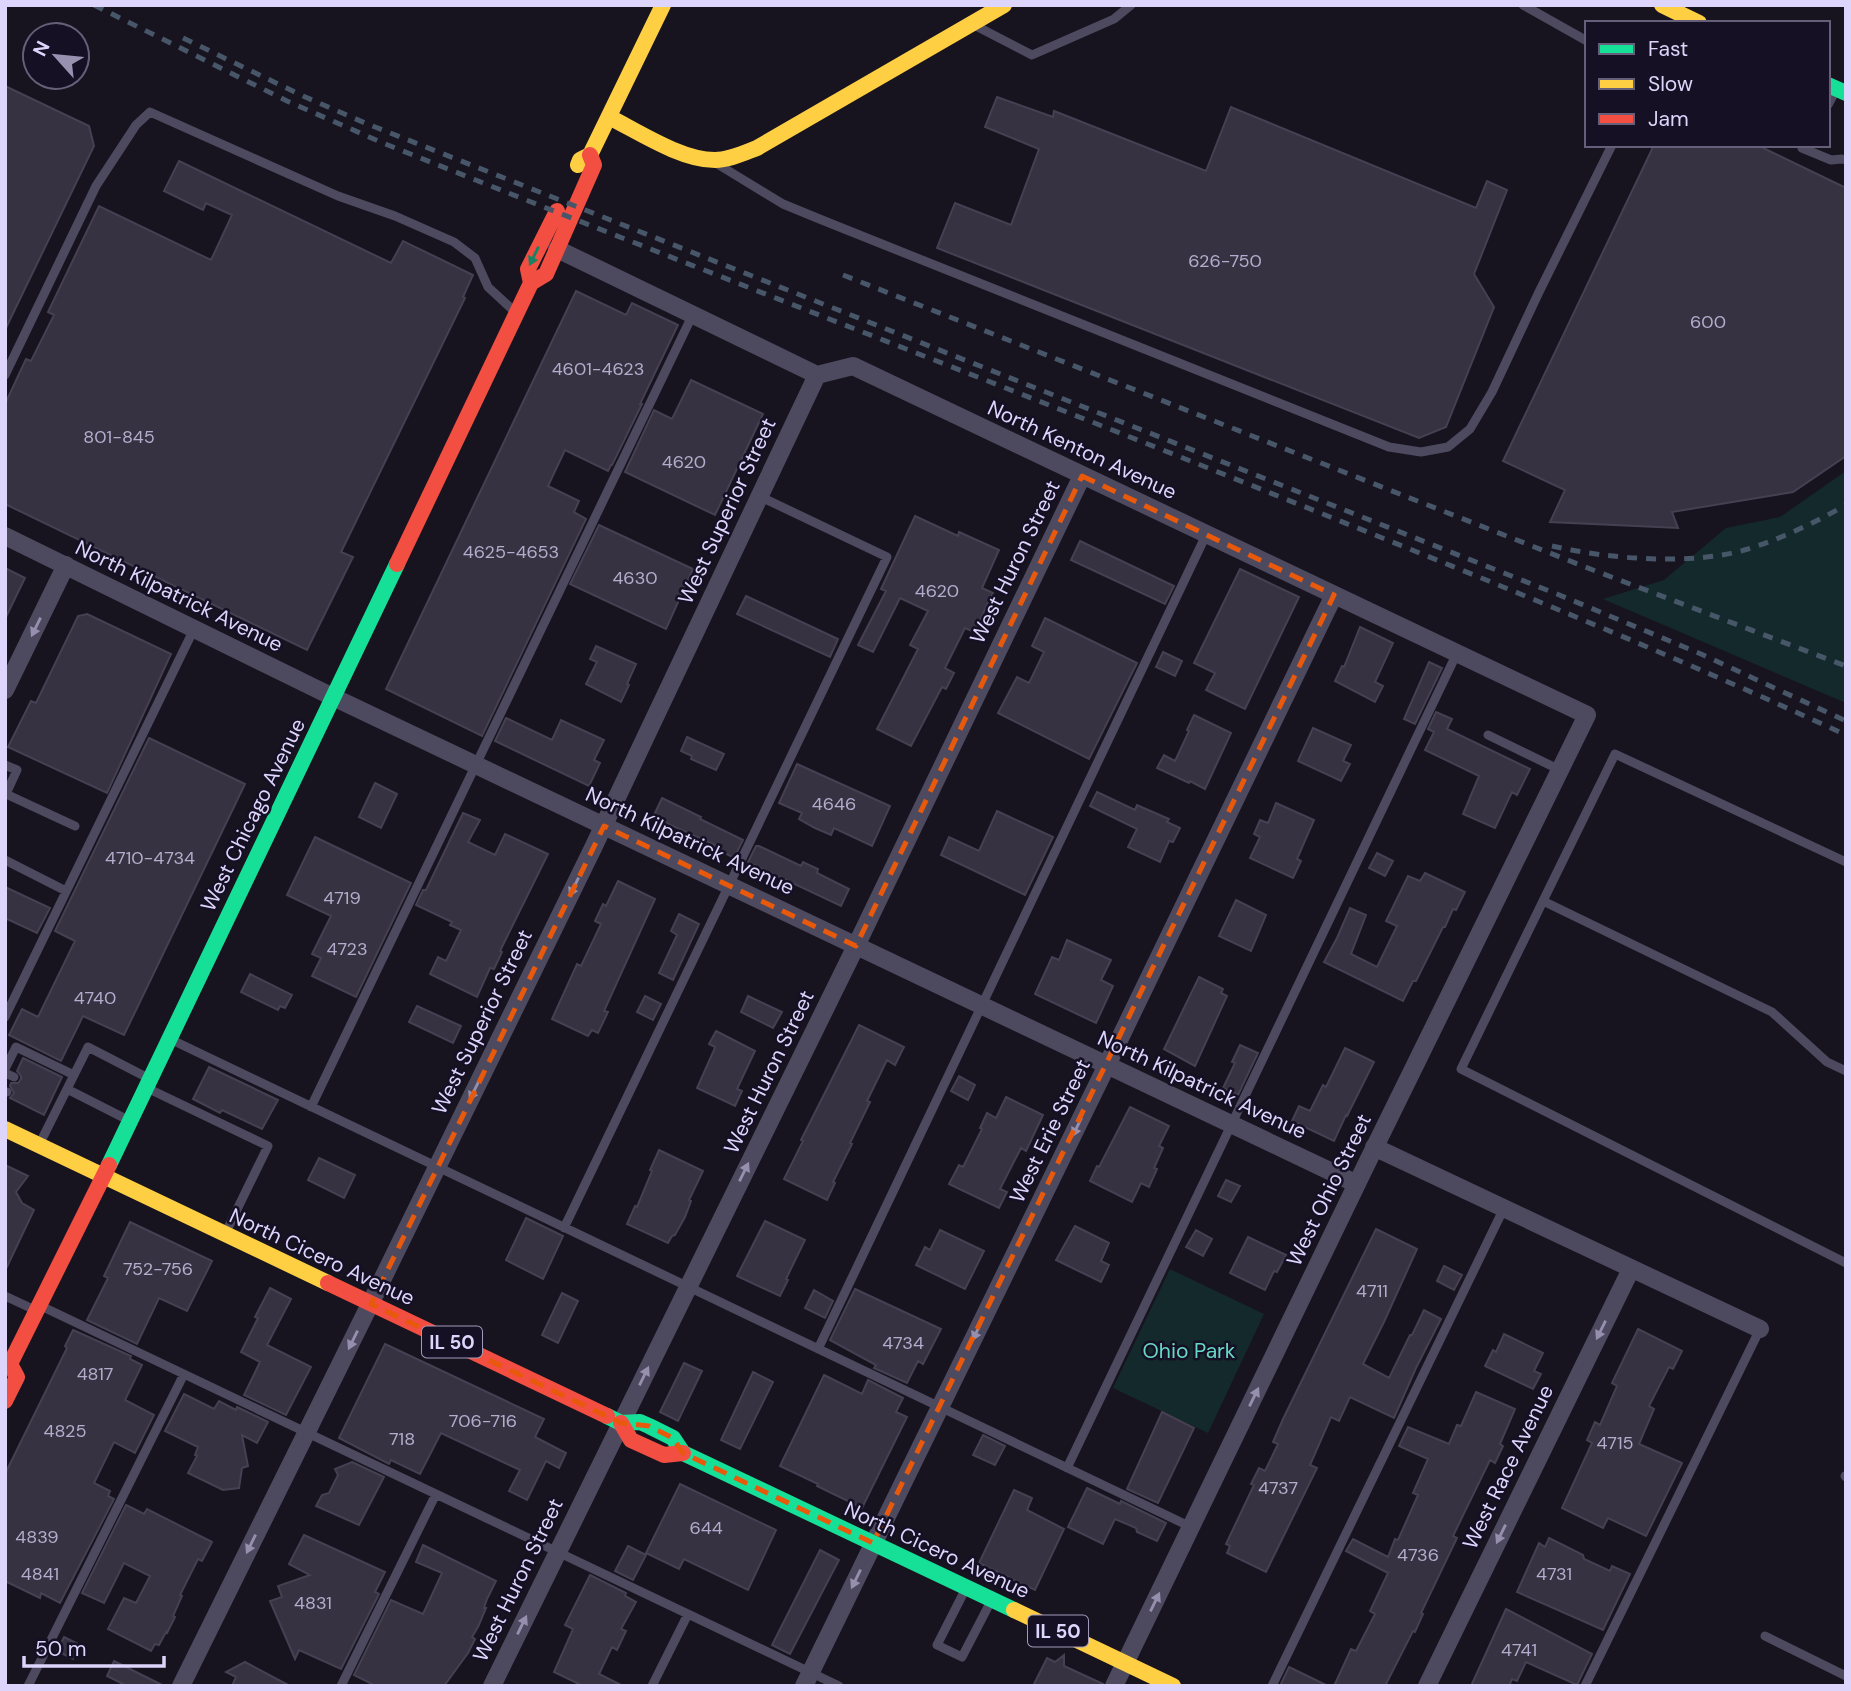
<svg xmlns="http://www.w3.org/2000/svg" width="1851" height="1691" font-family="'DM Sans',sans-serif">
	<rect width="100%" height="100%" fill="#17141f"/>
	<!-- green -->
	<path fill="#14292b" d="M1846,471V703L1603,599L1664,580L1726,528L1780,517Z
		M1170,1269L1264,1314L1208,1433L1113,1388Z"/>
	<!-- building -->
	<path fill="#373241" stroke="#454052" stroke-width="2" d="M5,86L89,126L94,146L5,330Z
		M997,97L1053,117L1054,111L1206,171L1231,107L1476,208L1487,181L1507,190L1474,274L1494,307L1446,427L1419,438L937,248L955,203L1011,225L1039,149L985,127Z
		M1654,145H1757L1846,188V456L1793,492L1672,512L1678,528L1550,522L1565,490L1503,461Z
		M179,161L391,263L403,241L473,275L463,297L465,298L342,550L341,552L353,557L307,650L5,504V404L26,359L31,361L54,315L48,312L99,206L211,260L232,215L206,203L203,210L164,191Z
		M576,291L626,315L632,303L678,325L640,404H642L612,465H611L608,471L565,450L548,486L579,501L574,512L586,519L482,736L386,689Z
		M691,380L763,414L715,515L625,472L654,410L672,419Z
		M915,516L958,536L959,532L999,550L982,588L993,593L974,632L965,628L945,668L954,673L946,689L942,687L911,746L877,729L918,649L910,645L928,611L900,598L873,652L858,645L886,591L881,589Z
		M599,525L693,569L666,629L570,584Z
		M1080,541L1174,586L1165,604L1071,560Z
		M5,568L25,578L5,619Z
		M1240,569L1299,597L1245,709L1206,690L1215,673L1194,663Z
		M746,596L838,639L830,657L737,614Z
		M87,614L171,654L107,793L8,747L31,701L36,703L78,616Z
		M1045,618L1137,663L1089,759L998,713L1017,677L1029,683L1044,652L1032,646Z
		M1360,627L1393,643L1375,682L1383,686L1375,702L1335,681L1342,666L1344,667Z
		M596,646L636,664L627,684L629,685L621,702L586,684L597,662L590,659Z
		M1163,652L1182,661L1175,676L1156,667Z
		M1429,662L1442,668L1415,724L1404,719Z
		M1436,712L1452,719L1447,729L1530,769L1517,795L1512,792L1495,828L1463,814L1479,776L1425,750L1434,732L1428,729Z
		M1194,715L1231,733L1205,789L1190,781L1189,783L1157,768L1164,755L1175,761L1189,731L1187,730Z
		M506,718L552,740L561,720L604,740L594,760L600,763L589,786L495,741Z
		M1313,728L1351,745L1343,761L1350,764L1341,781L1298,761Z
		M687,737L724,754L716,770L691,759L692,756L681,751Z
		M149,738L245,784L124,1035L83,1016L61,1061L9,1035L22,1009L38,1017L75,941L55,931Z
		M797,764L890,806L872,846L834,828L831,835L815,828L799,819L802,813L779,803Z
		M375,783L397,794L381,828L359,817Z
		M1097,792L1135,810L1137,805L1169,819L1167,822L1180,828L1173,842L1169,841L1160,862L1128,847L1137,829L1090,806Z
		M662,798L701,817L700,819L743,840L734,858L713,847L715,845L653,817Z
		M1276,803L1314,820L1297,859L1301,861L1293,878L1250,858L1260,837L1254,834L1260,820L1268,823Z
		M997,811L1053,837L1025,895L941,855L949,837L979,851Z
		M463,813L480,820L468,842L495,855L505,834L548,854L500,951L502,952L494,969L490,968L477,997L430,974L438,957L446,961L461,930L450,925L452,922L416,905L423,890H426Z
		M315,837L411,883L356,997L312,976L321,958L312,954L331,916L287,895Z
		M756,846H759L801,866L803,862L818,869L817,873L849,889L841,906L748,862Z
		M1377,853L1393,861L1385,876L1369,868Z
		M1425,873L1465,892L1456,910L1453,909L1445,927H1443L1416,981H1413L1403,1001L1324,962L1337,938L1350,908L1366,915L1351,954L1377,967L1397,926L1386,921L1408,876L1420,881Z
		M618,881L655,899L604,1011L608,1012L598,1033L592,1030L588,1036L552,1019L577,964L581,966L601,924L595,921L603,904L606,906Z
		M5,887L50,908L37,933L5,918Z
		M1236,900L1266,915L1251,951L1219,936Z
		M679,914L699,924L673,980L659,973L677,935L671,931Z
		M1067,940L1111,960L1101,980L1113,986L1096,1023L1035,994L1052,957L1059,960Z
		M250,974L292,995L285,1008L280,1006L278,1010L241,992Z
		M1199,977L1223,989L1221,993L1227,996L1195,1066L1164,1049Z
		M645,996L661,1004L653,1020L637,1012Z
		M748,996L782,1012L773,1028L741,1012Z
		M417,1006L461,1026L453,1043L409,1022Z
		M859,1025L904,1047L895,1065L887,1060L867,1101L870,1102L850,1143L852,1144L833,1182L835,1183L827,1200L784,1179L803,1141L801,1140Z
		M716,1031L755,1051L737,1089L742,1091L735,1106L697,1088L714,1050L715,1047L709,1044Z
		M1240,1045L1258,1053L1238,1095L1223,1088L1235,1063L1232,1062Z
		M1345,1048L1374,1062L1347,1116L1346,1115L1334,1141L1292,1121L1299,1106L1310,1111L1323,1085L1326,1087Z
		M23,1058L62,1077L44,1115L10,1098L14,1093L10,1086L11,1083H18L21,1079V1076L17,1071Z
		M209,1067L278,1100L262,1129L222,1110L220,1113L193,1099Z
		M959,1076L975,1085L968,1100L951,1091Z
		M1006,1097L1043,1115L1026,1151L1021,1148L1000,1189L1007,1192L999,1208L949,1184L959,1165L963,1167L982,1129L980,1128L987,1113L996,1118Z
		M1130,1107L1169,1126L1159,1146L1163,1148L1154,1168L1157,1169L1149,1187L1141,1183L1132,1202L1090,1181L1097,1166L1099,1167Z
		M659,1150L703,1171L689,1200L691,1201L685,1217L675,1235L672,1236L668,1243L627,1224L635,1206L637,1207L652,1171L650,1170Z
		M319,1158L355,1175L344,1198L308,1180Z
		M5,1165L28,1176L16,1192L22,1203L34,1210L5,1271Z
		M1226,1180L1240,1186L1231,1202L1218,1196Z
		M526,1218L563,1236L543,1279L506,1260Z
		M765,1221L805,1240L786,1279L788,1280L780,1296L737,1276Z
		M130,1222L212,1261L187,1311L159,1298L137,1344L87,1320L108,1278L104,1276Z
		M1075,1226L1109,1243L1101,1261L1109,1265L1101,1282L1056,1260Z
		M1376,1229L1417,1249L1384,1322L1363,1364L1389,1378L1410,1335H1412L1424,1310L1441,1319L1416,1368L1394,1418L1350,1397L1339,1421L1331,1417L1310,1465L1317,1468L1266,1572L1227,1553L1230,1546L1226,1544L1254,1485L1251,1484L1259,1468L1265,1471L1278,1444L1273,1442L1283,1419Z
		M940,1230L984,1251L965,1289L916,1265L925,1247L930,1250Z
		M1196,1230L1212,1239L1203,1256L1186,1247Z
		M1248,1237L1286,1255L1277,1272L1274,1271L1265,1290L1230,1273Z
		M1444,1266L1462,1275L1454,1290L1437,1281Z
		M270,1288L291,1299L267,1345L311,1367L286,1415L244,1395L260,1362L241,1352L258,1318L255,1317Z
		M855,1289L941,1329L923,1364L918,1361L907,1383L874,1368L876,1365L830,1340Z
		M814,1290L833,1301L825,1318L805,1308Z
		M562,1293L578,1301L558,1343L542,1335Z
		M1638,1329L1682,1351L1673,1369L1669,1367L1649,1406L1654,1409L1639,1444L1682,1463L1646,1536L1608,1518L1603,1528L1562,1508L1592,1443L1587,1440L1595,1422L1600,1425L1617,1386L1612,1383Z
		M73,1330L131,1356L130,1359L142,1365L125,1400L154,1415L135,1453L114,1442L94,1483L110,1491L108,1496L114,1499L60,1603L41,1593L40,1598L5,1581V1474L67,1348L65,1346Z
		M1504,1334L1543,1353L1534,1371L1541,1374L1533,1389L1485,1366L1493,1350L1496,1352Z
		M385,1344L544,1419L535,1437L566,1453L559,1468L546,1461L527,1500L509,1491L520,1470L441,1433L420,1474L391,1460L389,1464L339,1438Z
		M684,1363L702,1371L678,1421L660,1412Z
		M753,1372L773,1382L740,1449L721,1440Z
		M824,1375L862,1394L868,1380L903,1398L896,1412L907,1417L862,1508L817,1486L818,1484L780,1466Z
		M1476,1392L1515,1409L1500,1444L1503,1446L1495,1463L1490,1460L1453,1536L1457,1538L1421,1613L1423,1614L1415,1632L1413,1631L1385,1686H1334L1351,1649L1356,1651L1375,1614L1370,1611L1388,1573L1346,1551L1353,1539L1388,1557L1395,1539L1398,1540L1418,1495L1413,1493L1428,1459L1399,1446L1408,1427L1449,1444L1457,1425L1461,1426Z
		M184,1394L214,1409L219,1401L236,1410L237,1407L268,1422L257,1443L242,1435L248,1466L242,1468L239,1488L223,1490L188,1473L197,1456L195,1455L198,1447L165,1431Z
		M1162,1412L1194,1428L1158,1503L1127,1489Z
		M983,1435L1005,1446L995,1465L973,1455Z
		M352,1462L384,1477L359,1525L316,1506L322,1495L329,1493L338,1475L335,1469Z
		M680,1484L776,1530L748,1590L684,1559L679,1569L646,1553Z
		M1087,1488L1120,1504L1121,1501L1166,1523L1157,1541L1137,1532L1136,1528L1115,1519L1103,1544L1068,1527Z
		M1014,1490L1032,1498L1027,1510L1064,1529L1035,1590L979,1563Z
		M126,1505L144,1514L147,1509L212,1542L202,1561L198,1559L180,1595L182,1596L173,1616L175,1617L167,1633L166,1632L159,1645L155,1644L151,1651L108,1629L124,1598L136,1603L150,1576L124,1563L104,1603L82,1593Z
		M304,1535L385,1572L375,1592L379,1594L341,1669L299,1650L295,1659L270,1601L282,1597L278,1586L310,1575L289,1564Z
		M1549,1538L1583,1555L1584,1559L1610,1571L1612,1566L1630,1574L1603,1630L1517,1592L1539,1543L1545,1547Z
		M423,1545L496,1581L487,1599L484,1608H486L478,1627L472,1637L475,1639L468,1653L444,1686H376L354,1675L391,1600L423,1614L442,1573L416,1562Z
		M628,1546L646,1555L633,1580L615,1571Z
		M820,1550L839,1560L790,1654L772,1645Z
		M590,1575L626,1593L625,1596L636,1602L621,1629L626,1631L617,1650L612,1647L599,1674L623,1686H583L554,1672L573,1629L565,1625Z
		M1506,1609L1592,1654L1577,1685L1526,1662L1517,1681L1512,1679L1509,1686H1471Z
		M64,1637L80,1645L73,1659L57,1651Z
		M1064,1655V1666L1103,1684V1686H1033L1047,1658L1055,1662Z
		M114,1661L164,1686H127L107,1676Z
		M245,1662L290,1686H232L236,1677L226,1672Z
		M1289,1667L1328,1686H1280Z"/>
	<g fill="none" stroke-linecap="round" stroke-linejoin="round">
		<!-- lane -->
		<path stroke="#4d4a60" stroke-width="9" d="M1523,5L1587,41
			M976,26L1032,55L1114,19L1131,5
			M1828,105L1836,90
			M1804,145L1802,148L1831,160L1842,159L1846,160
			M719,165L783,204L822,220L1389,447L1421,452L1448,447L1470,429L1492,392L1539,292L1612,145
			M5,375L96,186L136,125L150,112L338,196L395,216L454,242L475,258L488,287L514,311
			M1488,735L1560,770
			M5,765L17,770L6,794L75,826
			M5,860L66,891
			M1543,901L1615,754L1846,862
			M5,1017L194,629
			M172,1040L1191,1527
			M5,1069L16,1047L74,1075
			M1846,1071L1827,1062L1772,1012L1543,901L1461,1069L1846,1263
			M5,1073L14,1077
			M147,1088L268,1146L227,1230
			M67,1089L128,1120
			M5,1092H7
			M311,1107L693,314
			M40,1143L88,1047L148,1078
			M564,1228L887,557L759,496
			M5,1296L35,1310
			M41,1306L839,1686
			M818,1349L1206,535
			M1067,1468L1457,653
			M1845,1476L1846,1477
			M964,1592L937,1645L962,1657L990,1603
			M1765,1636L1846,1676
			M28,1686L184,1374
			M341,1686L436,1494
			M652,1686L688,1614
			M1272,1686L1504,1208
			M1585,1686L1760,1329"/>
		<!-- street -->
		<path stroke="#4d4a60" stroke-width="18" d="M557,249L817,375L853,366L1587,715L1366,1165L1114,1686
			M5,536L333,697L1357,1184
			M5,690L66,565
			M1374,1147L1760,1329
			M181,1686L381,1282L593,848L817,375
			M492,1686L856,946L1082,476
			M804,1686L1107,1065L1334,595
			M1427,1686L1631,1269"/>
		<!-- fast -->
		<path stroke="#16e098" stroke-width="16" d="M1828,85L1846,93
			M109,1165L397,564
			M607,1416L621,1423L640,1422L649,1426L673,1438L683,1453L1014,1610"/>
		<!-- slow -->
		<path stroke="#ffcf43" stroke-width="16" d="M1662,5L1699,23
			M609,117C639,132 681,160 715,160C729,160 744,153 757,148L1004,5
			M578,165L580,160L590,155L663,5
			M5,1129L328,1283
			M1014,1610L1173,1686"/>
		<!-- jam -->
		<path stroke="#f24e42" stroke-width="16" d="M531,283L528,269L557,211
			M397,564L531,283L546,274L594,165L590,155
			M328,1283L607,1416
			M10,1364L109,1165
			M5,1401L17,1377L10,1364
			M621,1423L631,1440L664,1455L683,1453"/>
		<!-- rail -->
		<path stroke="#475668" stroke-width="5" stroke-dasharray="10 9" stroke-linecap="butt" d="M94,5L287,101L383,143C677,261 974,374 1268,492C1462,570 1656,647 1846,735
			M183,38L303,96L365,123L1557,594L1701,654L1846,721
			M843,275L1593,570L1846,666
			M1552,546C1609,559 1692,566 1748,549C1783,538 1814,523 1846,505"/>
	</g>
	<!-- one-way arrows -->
	<defs><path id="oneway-solid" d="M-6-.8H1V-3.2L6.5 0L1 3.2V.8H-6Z" transform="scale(1.75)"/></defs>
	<use fill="#168264" href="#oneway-solid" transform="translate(534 256) rotate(116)"/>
	<g fill="#9690ae">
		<use href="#oneway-solid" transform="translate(36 627) rotate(116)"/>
		<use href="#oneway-solid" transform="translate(574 887) rotate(116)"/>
		<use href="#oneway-solid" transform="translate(474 1091) rotate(116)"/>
		<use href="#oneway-solid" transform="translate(1077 1127) rotate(116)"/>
		<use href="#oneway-solid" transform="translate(744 1172) rotate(-64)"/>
		<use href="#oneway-solid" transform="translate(1601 1330) rotate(116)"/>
		<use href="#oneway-solid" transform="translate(977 1331) rotate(116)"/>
		<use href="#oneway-solid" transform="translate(353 1340) rotate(116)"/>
		<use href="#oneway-solid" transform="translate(644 1376) rotate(-64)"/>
		<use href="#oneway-solid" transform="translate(1254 1397) rotate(-64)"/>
		<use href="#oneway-solid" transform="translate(1501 1534) rotate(116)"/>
		<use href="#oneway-solid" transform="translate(251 1544) rotate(116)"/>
		<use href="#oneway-solid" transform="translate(856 1579) rotate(116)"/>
		<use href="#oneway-solid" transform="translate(1155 1602) rotate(-64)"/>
		<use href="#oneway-solid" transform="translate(522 1625) rotate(-64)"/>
	</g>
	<!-- marked area -->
	<path fill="none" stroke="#e8590c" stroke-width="5" stroke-dasharray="14 9" stroke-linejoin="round" d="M1082,476L1334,595L873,1543L683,1453L673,1438L649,1426L621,1423L371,1304L604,826L856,946Z"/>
	<g text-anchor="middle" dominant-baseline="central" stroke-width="5" stroke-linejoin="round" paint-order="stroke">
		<!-- number labels -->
		<g font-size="18" fill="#b4accd">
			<text x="1225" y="261">626-750</text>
			<text x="1708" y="322">600</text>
			<text x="598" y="369">4601-4623</text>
			<text x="119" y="437">801-845</text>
			<text x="684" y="462">4620</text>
			<text x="511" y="552">4625-4653</text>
			<text x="635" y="578">4630</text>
			<text x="937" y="591">4620</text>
			<text x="834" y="804">4646</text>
			<text x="150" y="858">4710-4734</text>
			<text x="342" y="898">4719</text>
			<text x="347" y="949">4723</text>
			<text x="95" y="998">4740</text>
			<text x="158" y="1269">752-756</text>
			<text x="1372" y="1291">4711</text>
			<text x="903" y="1343">4734</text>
			<text x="95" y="1374">4817</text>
			<text x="483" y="1421">706-716</text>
			<text x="65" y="1431">4825</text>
			<text x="402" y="1439">718</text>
			<text x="1615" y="1443">4715</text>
			<text x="1278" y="1488">4737</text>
			<text x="706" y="1528">644</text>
			<text x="37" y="1537">4839</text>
			<text x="1418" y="1555">4736</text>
			<text x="40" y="1574">4841</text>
			<text x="1554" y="1574">4731</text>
			<text x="313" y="1603">4831</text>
			<text x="1519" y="1650">4741</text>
		</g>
		<!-- shield labels -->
		<g fill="#151024" stroke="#a29abb" stroke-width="2">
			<rect x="422" y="1326.5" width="60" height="31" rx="5"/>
			<rect x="1028" y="1615.5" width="60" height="31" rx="5"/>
		</g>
		<g font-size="19" font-weight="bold" fill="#ded5fc">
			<text x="452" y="1342">IL 50</text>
			<text x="1058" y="1631">IL 50</text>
		</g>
		<!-- street labels -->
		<g font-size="21" fill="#ded5fc" stroke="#151024">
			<text transform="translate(1082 450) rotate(25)">North Kenton Avenue</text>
			<text transform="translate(727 511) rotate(-65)">West Superior Street</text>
			<text transform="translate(1015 562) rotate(-64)">West Huron Street</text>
			<text transform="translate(179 596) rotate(26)">North Kilpatrick Avenue</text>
			<text transform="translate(253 815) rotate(-64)">West Chicago Avenue</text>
			<text transform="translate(690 841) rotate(25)">North Kilpatrick Avenue</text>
			<text transform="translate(482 1022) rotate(-64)">West Superior Street</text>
			<text transform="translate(769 1072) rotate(-64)">West Huron Street</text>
			<text transform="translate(1202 1085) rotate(25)">North Kilpatrick Avenue</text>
			<text transform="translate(1050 1131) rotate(-64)">West Erie Street</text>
			<text transform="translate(1329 1190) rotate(-64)">West Ohio Street</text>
			<text transform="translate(322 1257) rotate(25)">North Cicero Avenue</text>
			<text transform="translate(1508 1467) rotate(-64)">West Race Avenue</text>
			<text transform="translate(937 1550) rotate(25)">North Cicero Avenue</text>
			<text transform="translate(518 1580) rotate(-64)">West Huron Street</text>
		</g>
		<!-- park labels -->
		<g font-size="21" fill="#66d8c7" stroke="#151024">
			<text x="1189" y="1351">Ohio Park</text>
		</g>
	</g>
	<!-- border -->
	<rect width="1851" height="1691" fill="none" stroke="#ded5fc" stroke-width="14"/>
	<!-- legend -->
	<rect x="1585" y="21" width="245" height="126" fill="#151024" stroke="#655f7a" stroke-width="2"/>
	<rect x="1599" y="44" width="35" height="10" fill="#16e098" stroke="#655f7a" stroke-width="2"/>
	<text x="1648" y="56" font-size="21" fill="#ded5fc">Fast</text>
	<rect x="1599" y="79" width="35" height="10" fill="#ffcf43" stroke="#655f7a" stroke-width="2"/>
	<text x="1648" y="91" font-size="21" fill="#ded5fc">Slow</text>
	<rect x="1599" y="114" width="35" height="10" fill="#f24e42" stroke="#655f7a" stroke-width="2"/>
	<text x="1648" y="126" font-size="21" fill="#ded5fc">Jam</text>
	<!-- north arrow -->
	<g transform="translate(56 56) rotate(297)"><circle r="33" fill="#151024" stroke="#655f7a" stroke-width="2"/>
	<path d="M0-5L12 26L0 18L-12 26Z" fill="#9891af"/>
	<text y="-10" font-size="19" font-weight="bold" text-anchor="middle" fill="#ded5fc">N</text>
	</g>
	<!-- scale -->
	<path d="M24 1656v10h140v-10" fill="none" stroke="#ded5fc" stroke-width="3.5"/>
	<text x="35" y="1656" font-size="21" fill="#ded5fc" stroke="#151024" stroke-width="5" paint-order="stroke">50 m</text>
</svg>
